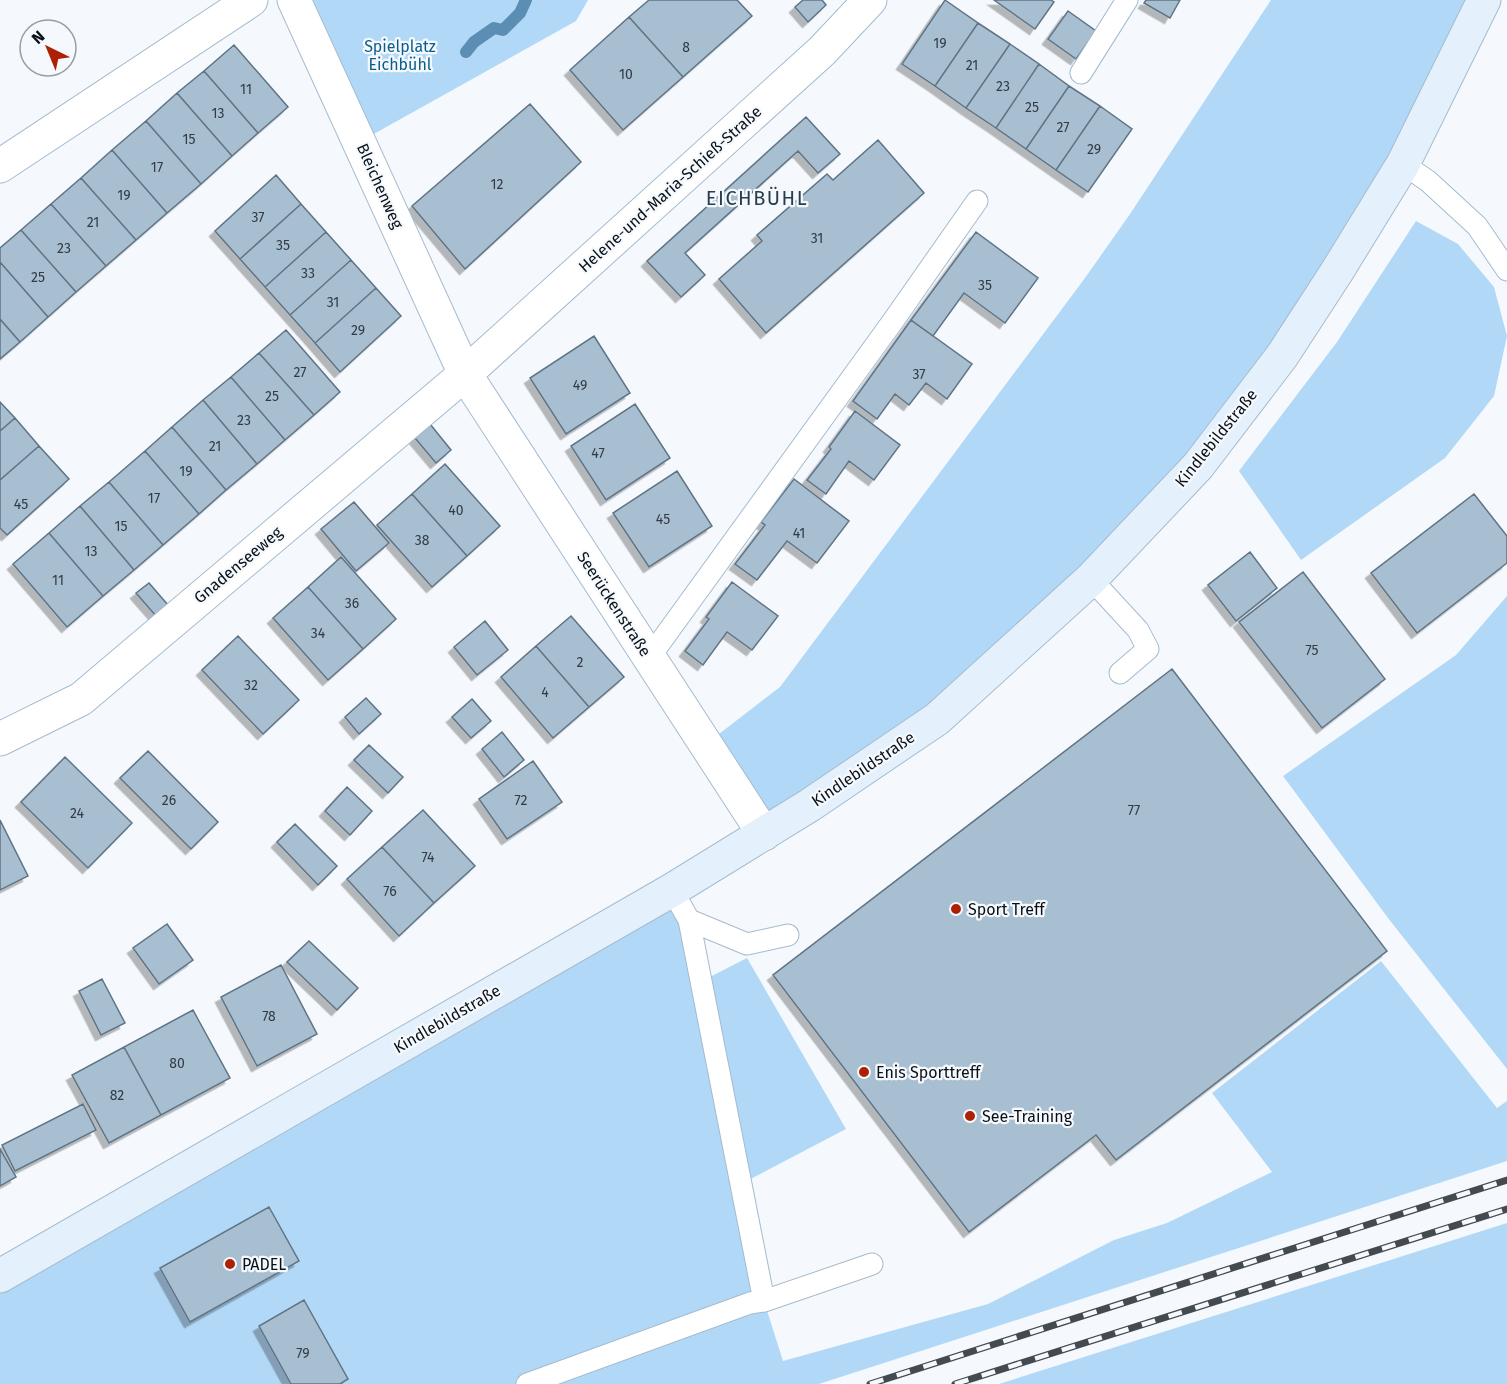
<svg xmlns="http://www.w3.org/2000/svg" width="1507" height="1384" font-family="'Fira Sans',sans-serif">
	<defs>
		<filter id="shadow"><feDropShadow dx="-5.5" dy="5.5" stdDeviation="0" flood-color="#0004"/></filter>
	</defs>
	<rect width="100%" height="100%" fill="#f5f9fd"/>
	<!-- green -->
	<path fill="#b2d8f7" d="M312,0H588L576,21L372,135Z
		M1271,0H1484L1336,273L1091,579L764,834L706,744L780,687L1085,278L1130,214Z
		M1416,221L1458,244L1494,287L1507,336L1494,396L1445,458L1301,560L1239,471L1337,342Z
		M1507,596V1069L1388,918L1283,776L1456,655Z
		M672,890L702,981L747,958L846,1129L741,1184L764,1301L783,1361L988,1304L1114,1240L1167,1223L1272,1172L1212,1093L1381,961L1497,1108L1507,1101V1161L819,1384H0V1276Z
		M1507,1223V1384H999Z"/>
	<g fill="none" stroke-linecap="round" stroke-linejoin="round">
		<!-- stream -->
		<path stroke="#5c8eb4" stroke-width="12" d="M466,52L474,42L494,28L503,30L520,13L526,0"/>
	</g>
	<!-- building -->
	<path fill="#a8bfd1" stroke="#5f7485" stroke-width="1.5" filter="url(#shadow)" d="M649,0H737L752,16L683,77L629,17Z
		M803,0H822L826,5L808,22L795,7Z
		M945,0L978,23L935,86L902,64Z
		M994,0H1051L1054,2L1035,29Z
		M1146,0H1180L1170,18L1144,3Z
		M1068,11L1096,31L1076,59L1048,39Z
		M629,17L683,77L623,130L570,70Z
		M978,23L1010,44L966,108L935,86Z
		M1010,44L1039,64L996,128L966,108Z
		M234,45L288,107L258,133L204,71Z
		M1039,64L1069,86L1026,149L996,128Z
		M204,71L258,133L232,156L177,93Z
		M1069,86L1100,106L1056,170L1026,149Z
		M177,93L232,156L201,184L146,121Z
		M530,104L581,162L465,269L412,206Z
		M1100,106L1132,129L1088,192L1056,170Z
		M806,117L840,154L818,173L798,151L685,253L705,275L681,297L647,261Z
		M146,121L201,184L167,213L112,150Z
		M878,140L924,193L766,333L719,279L762,241L757,235L827,174L833,180Z
		M112,150L167,213L136,240L81,178Z
		M276,175L301,204L240,259L215,231Z
		M81,178L136,240L106,266L51,204Z
		M51,204L106,266L76,292L21,230Z
		M301,204L326,232L265,287L240,259Z
		M21,230L76,292L48,317L0,262V248Z
		M326,232L351,260L290,315L265,287Z
		M976,232L1038,278L1005,323L964,293L933,336L911,320Z
		M351,260L376,288L315,343L290,315Z
		M0,262L48,317L20,342L0,319Z
		M376,288L401,316L340,372L315,343Z
		M0,319L20,342L0,359Z
		M911,320L972,364L947,399L926,383L909,405L895,394L877,419L853,401Z
		M286,330L340,392L314,415L259,353Z
		M594,336L630,393L566,434L530,378Z
		M259,353L314,415L285,440L231,377Z
		M231,377L285,440L257,464L203,400Z
		M203,400L257,464L226,490L172,427Z
		M0,402L15,418L0,431Z
		M635,404L670,458L606,500L571,446Z
		M855,411L900,445L874,480L849,461L826,494L807,480L831,449L829,447Z
		M15,418L39,446L0,480V431Z
		M430,424L451,450L436,463L415,438Z
		M172,427L226,490L199,514L145,451Z
		M39,446L69,479L7,535L0,528V480Z
		M145,451L199,514L163,545L109,482Z
		M445,464L500,526L467,556L412,494Z
		M677,471L712,526L649,567L613,513Z
		M794,479L849,521L817,563L787,541L757,580L735,564L765,525L761,522Z
		M109,482L163,545L134,570L80,506Z
		M412,494L467,556L432,587L377,525Z
		M1474,494L1507,536V563L1417,633L1371,573Z
		M354,502L389,543L356,571L321,529Z
		M80,506L134,570L103,596L49,533Z
		M49,533L103,596L67,627L13,564Z
		M1250,552L1277,588L1236,621L1208,585Z
		M341,557L396,619L363,649L308,587Z
		M1303,572L1385,679L1322,728L1239,622Z
		M732,582L778,616L752,650L727,632L703,665L685,651L709,619L706,617Z
		M149,583L168,605L156,616L136,593Z
		M308,587L363,649L328,680L273,618Z
		M571,616L624,677L589,707L536,646Z
		M485,621L508,650L477,675L454,647Z
		M238,636L299,700L263,734L202,670Z
		M536,646L589,707L553,738L501,677Z
		M1172,669L1387,951L1116,1160L1096,1135L969,1232L773,975Z
		M366,698L381,714L359,734L345,717Z
		M472,699L491,721L471,738L452,717Z
		M502,732L524,760L504,777L482,749Z
		M369,745L403,777L388,793L354,760Z
		M148,751L218,822L191,849L120,778Z
		M65,757L132,823L88,868L21,802Z
		M533,761L562,802L507,839L479,799Z
		M347,787L372,811L350,835L325,811Z
		M423,810L475,866L434,903L382,847Z
		M0,820L28,876L0,890Z
		M295,824L337,866L318,885L277,842Z
		M382,847L434,903L399,936L347,879Z
		M167,924L193,960L159,984L133,948Z
		M309,941L358,988L337,1010L287,962Z
		M281,965L317,1034L257,1066L221,997Z
		M102,979L125,1023L101,1035L79,991Z
		M193,1010L230,1078L161,1115L124,1047Z
		M124,1047L161,1115L109,1143L72,1075Z
		M83,1104L96,1130L15,1171L2,1145Z
		M0,1149L16,1177L0,1186Z
		M269,1207L299,1261L190,1322L160,1268Z
		M304,1300L348,1379L340,1384H291L259,1326Z"/>
	<g fill="none" stroke-linecap="round" stroke-linejoin="round">
		<defs>
			<path id="service" d="M1081,73L1127,0
				M1403,164L1428,181L1477,226L1507,270
				M1091,579L1138,630L1148,649L1120,673
				M649,658L893,321L977,201
				M672,890L689,920L764,1301
				M689,920L747,944L788,935
				M527,1384L750,1303L764,1301L872,1264"/>
			<path id="minor" d="M294,0L465,374L764,834
				M0,166L251,0
				M0,739L81,699L465,374L822,51L870,0"/>
			<path id="secondary" d="M0,1276L672,890L810,805L937,719L1091,579L1198,466L1282,356L1336,273L1403,164L1484,0"/>
		</defs>
		<!-- service casing -->
		<use href="#service" stroke="#a5bbce" stroke-width="23"/>
		<!-- minor casing -->
		<use href="#minor" stroke="#a5bbce" stroke-width="35"/>
		<!-- secondary casing -->
		<use href="#secondary" stroke="#a5bbce" stroke-width="35"/>
		<!-- service -->
		<use href="#service" stroke="#fff" stroke-width="21"/>
		<!-- minor -->
		<use href="#minor" stroke="#fff" stroke-width="33"/>
		<!-- secondary -->
		<use href="#secondary" stroke="#e4f1fc" stroke-width="33"/>
		<defs>
			<path id="rail" d="M870,1384L1507,1180
				M955,1384L1507,1209"/>
		</defs>
		<!-- rail casing -->
		<use href="#rail" stroke="#444b50" stroke-width="7"/>
		<!-- rail -->
		<use href="#rail" stroke="#f5f9fd" stroke-width="4.5" stroke-dasharray="14" stroke-linecap="butt"/>
	</g>
	<!-- markers -->
	<g fill="#ae2004" stroke="#f5f9fd" stroke-width="2">
		<circle cx="956" cy="909" r="6"/>
		<circle cx="864" cy="1072" r="6"/>
		<circle cx="970" cy="1116" r="6"/>
		<circle cx="230" cy="1264" r="6"/>
	</g>
	<g text-anchor="middle" dominant-baseline="central" stroke-width="4.5" stroke-linejoin="round" paint-order="stroke">
		<!-- number labels -->
		<g font-size="14" fill="#313c46">
			<text x="940" y="43">19</text>
			<text x="686" y="47">8</text>
			<text x="972" y="65">21</text>
			<text x="626" y="74">10</text>
			<text x="1003" y="86">23</text>
			<text x="246" y="89">11</text>
			<text x="1032" y="107">25</text>
			<text x="218" y="113">13</text>
			<text x="1063" y="127">27</text>
			<text x="189" y="139">15</text>
			<text x="1094" y="149">29</text>
			<text x="157" y="167">17</text>
			<text x="497" y="184">12</text>
			<text x="124" y="195">19</text>
			<text x="258" y="217">37</text>
			<text x="93" y="222">21</text>
			<text x="817" y="238">31</text>
			<text x="283" y="245">35</text>
			<text x="64" y="248">23</text>
			<text x="308" y="273">33</text>
			<text x="38" y="277">25</text>
			<text x="985" y="285">35</text>
			<text x="333" y="302">31</text>
			<text x="358" y="330">29</text>
			<text x="300" y="372">27</text>
			<text x="919" y="374">37</text>
			<text x="580" y="385">49</text>
			<text x="272" y="396">25</text>
			<text x="244" y="420">23</text>
			<text x="215" y="446">21</text>
			<text x="598" y="453">47</text>
			<text x="186" y="471">19</text>
			<text x="154" y="498">17</text>
			<text x="21" y="504">45</text>
			<text x="456" y="510">40</text>
			<text x="663" y="519">45</text>
			<text x="121" y="526">15</text>
			<text x="799" y="533">41</text>
			<text x="422" y="540">38</text>
			<text x="91" y="551">13</text>
			<text x="58" y="580">11</text>
			<text x="352" y="603">36</text>
			<text x="318" y="633">34</text>
			<text x="1312" y="650">75</text>
			<text x="580" y="662">2</text>
			<text x="251" y="685">32</text>
			<text x="545" y="692">4</text>
			<text x="169" y="800">26</text>
			<text x="521" y="800">72</text>
			<text x="1134" y="810">77</text>
			<text x="77" y="813">24</text>
			<text x="428" y="857">74</text>
			<text x="390" y="891">76</text>
			<text x="269" y="1016">78</text>
			<text x="177" y="1063">80</text>
			<text x="117" y="1095">82</text>
			<text x="303" y="1353">79</text>
		</g>
		<!-- park labels -->
		<g font-size="16" fill="#095d8d" stroke="#f5f9fd">
			<text x="400" y="46">Spielplatz<tspan x="400" dy="18">Eichbühl</tspan></text>
		</g>
		<!-- street labels -->
		<g font-size="16" fill="#091117" stroke="#f5f9fd">
			<text transform="translate(380 186) rotate(66)">Bleichenweg</text>
			<text transform="translate(670 189) rotate(-42)">Helene-und-Maria-Schieß-Straße</text>
			<text transform="translate(1216 438) rotate(-51)">Kindlebildstraße</text>
			<text transform="translate(238 565) rotate(-40)">Gnadenseeweg</text>
			<text transform="translate(614 604) rotate(57)">Seerückenstraße</text>
			<text transform="translate(863 769) rotate(-34)">Kindlebildstraße</text>
			<text transform="translate(447 1019) rotate(-30)">Kindlebildstraße</text>
		</g>
		<!-- poi labels -->
		<g font-size="16" fill="#091117" stroke="#f5f9fd" text-anchor="start">
			<text x="968" y="909">Sport Treff</text>
			<text x="876" y="1072">Enis Sporttreff</text>
			<text x="982" y="1116">See-Training</text>
			<text x="242" y="1264">PADEL</text>
		</g>
		<!-- quarter labels -->
		<g font-size="20" letter-spacing="1.5" fill="#2a3d4c" stroke="#f5f9fd">
			<text x="757" y="198">EICHBÜHL</text>
		</g>
	</g>
	<!-- north arrow -->
	<g transform="translate(48 48) rotate(317)"><circle r="28" fill="#f5f9fd" stroke="#979ca1" stroke-width="1.5"/>
	<path d="M0-4.5L10 22L0 15L-10 22Z" fill="#ae2004"/>
	<text y="-9" font-size="16" font-weight="bold" text-anchor="middle" fill="#091117">N</text>
	</g>
</svg>
